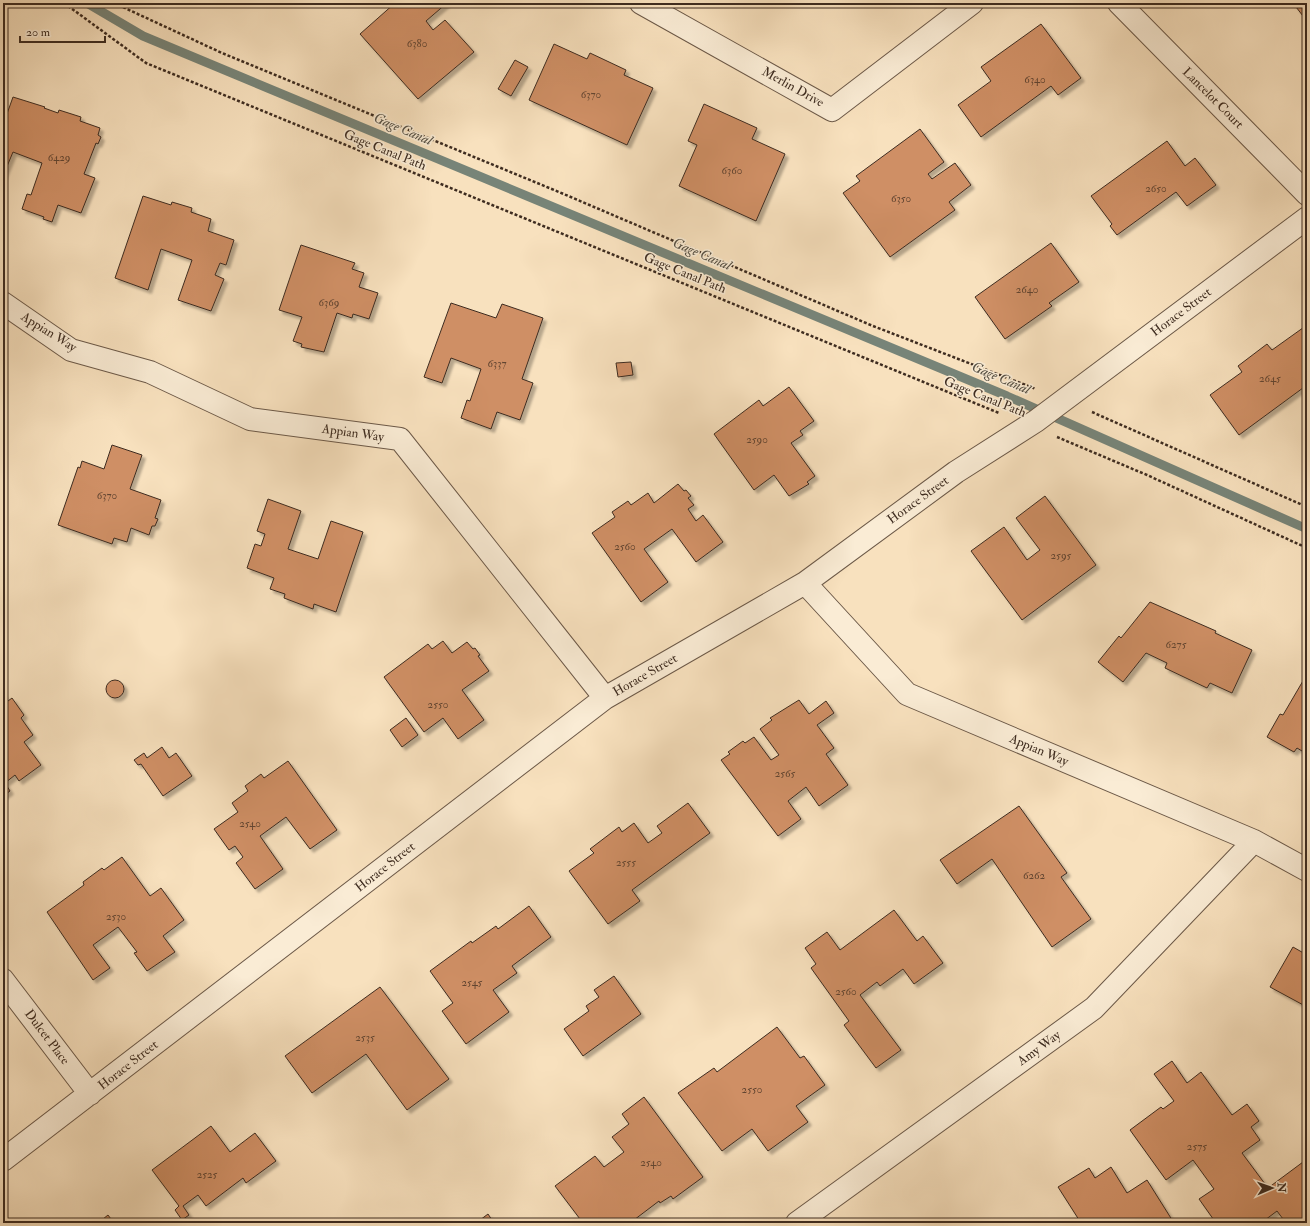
<svg xmlns="http://www.w3.org/2000/svg" width="1310" height="1226" font-family="'IM FELL Double Pica',serif">
	<defs>
		<filter id="shadow"><feDropShadow dx="3.5" dy="3.5" stdDeviation="1" flood-color="#0004"/></filter>
	</defs>
	<rect width="100%" height="100%" fill="#f8e1be"/>
	<filter id="stains"><feTurbulence type="fractalNoise" baseFrequency=".005" numOctaves="4"/><feColorMatrix values="0 0 0 0 .2 0 0 0 0 .09 0 0 0 0 .02 0 0 0 .5 -.17"/></filter>
	<radialGradient id="worn" r=".72"><stop offset=".6" stop-color="#630" stop-opacity="0"/><stop offset="1" stop-color="#630" stop-opacity=".3"/></radialGradient>
	<g fill="none" stroke-linecap="round" stroke-linejoin="round">
		<!-- stream -->
		<path stroke="#778478" stroke-width="9" d="M87,3L143,36L1007,396L1307,529"/>
	</g>
	<!-- building -->
	<path fill="#cf8f65" stroke="#3e2c20" filter="url(#shadow)" d="M395,3H447L426,21L433,30L445,20L474,52L418,99L360,34Z
		M1293,3H1307V22L1306,20Z
		M1041,24L1081,78L1058,95L1051,86L981,137L958,105L991,81L981,67Z
		M554,44L587,59L590,53L626,70L624,75L653,88L627,145L529,100Z
		M515,60L528,67L511,96L498,89Z
		M13,97L45,107L44,108L58,113L59,110L81,117L80,121L100,128L98,135L101,137L98,144L96,143L84,174L95,178L81,213L58,205L52,222L43,219L44,217L22,209L27,194L31,195L42,163L13,152L3,176V125Z
		M704,104L757,128L752,139L785,154L756,221L679,186L697,145L688,141Z
		M920,129L944,162L928,174L932,179L955,163L971,185L949,202L955,210L890,257L843,193L860,181L856,176Z
		M1167,141L1185,166L1195,158L1216,185L1187,206L1176,192L1117,235L1110,226L1112,224L1091,196Z
		M143,196L171,205L172,202L192,208L191,212L211,219L208,231L234,240L226,265L220,263L215,275L224,279L211,311L178,300L192,260L161,249L148,290L115,278Z
		M1051,243L1079,282L1049,303L1052,306L1005,339L975,297Z
		M301,245L355,263L352,269L364,273L359,287L378,293L369,319L353,314L352,318L337,313L324,352L301,347L302,344L293,341L302,317L279,310Z
		M451,303L496,318L502,304L543,318L522,379L533,383L520,420L497,412L491,429L461,418L467,400L470,401L481,369L451,358L442,383L424,377Z
		M1307,325V385L1239,435L1210,395L1242,372L1238,366L1267,344L1272,350Z
		M631,362L633,375L618,377L616,363Z
		M789,387L814,421L800,431L803,435L791,443L815,476L807,482L809,484L789,496L774,475L754,490L714,434L759,400L763,406Z
		M112,445L142,455L130,489L161,500L155,518L158,519L155,526H152L149,535L131,528L127,542L114,538L112,544L58,525L78,467L80,468L82,461L104,469Z
		M678,484L684,491L686,490L691,496L688,498L694,505L688,509L696,521L703,515L723,542L696,562L672,529L644,549L668,582L641,602L592,533L615,517L612,512L628,501L631,505L648,493L654,503Z
		M1045,496L1096,565L1022,620L971,551L1004,527L1027,560L1040,550L1016,518Z
		M268,499L301,511L288,549L318,559L331,521L363,532L336,612L314,604L313,609L284,598L285,594L270,589L274,578L247,568L255,544L261,546L265,534L257,531Z
		M1150,602L1216,631L1215,633L1252,650L1232,693L1210,683L1207,688L1165,668L1167,663L1146,653L1123,682L1098,662L1119,636L1121,638Z
		M443,641L452,653L467,642L473,649L475,648L480,655L478,656L489,671L462,690L484,720L458,739L443,718L424,732L384,677L428,644L432,649Z
		M1307,674V754L1297,748L1294,752L1267,737L1280,714L1283,715Z
		M106 689a9 9 0 1 1 18 0a9 9 0 1 1-18 0Z
		M3,694L8,701L12,698L24,715L21,718L33,735L24,742L41,765L19,781L15,775L5,783L10,791L3,796Z
		M799,700L809,714L826,701L834,713L817,725L834,748L826,754L848,785L819,806L806,787L788,801L801,819L778,836L721,760L730,754L728,752L743,741L745,743L754,737L771,760L779,755L760,729L772,720L770,718Z
		M406,718L418,735L402,747L390,730Z
		M162,747L169,758L176,753L192,776L163,796L141,764L138,765L134,760L144,753L147,758Z
		M288,761L337,830L310,849L286,817L260,836L283,869L255,889L236,863L243,857L235,846L229,850L214,829L238,812L232,803L248,791L245,786L261,774L264,778Z
		M688,803L710,833L632,890L640,901L608,924L569,871L594,853L590,849L619,827L622,832L634,823L648,843L662,833L657,826Z
		M1019,806L1067,873L1061,877L1091,919L1052,947L992,859L957,884L940,860Z
		M122,857L150,896L161,888L184,920L163,936L175,952L147,971L134,953L137,952L118,927L93,945L110,968L93,980L47,912L84,885L83,882L102,868L104,870Z
		M529,906L551,937L512,966L517,973L493,990L509,1012L466,1044L442,1011L453,1003L430,971L471,941L472,943L496,926L498,929Z
		M894,910L917,941L923,936L943,963L914,984L903,969L880,986L877,982L860,995L901,1050L876,1068L844,1025L849,1021L811,968L816,964L805,948L827,932L840,950Z
		M1293,947L1307,955V1007L1270,987Z
		M614,976L641,1014L583,1056L564,1029L589,1011L586,1006L599,997L594,990Z
		M380,987L449,1079L407,1110L366,1054L312,1093L285,1056Z
		M777,1027L800,1058L804,1056L825,1085L796,1106L808,1122L768,1151L752,1129L722,1151L678,1093L714,1068L717,1072Z
		M1172,1061L1187,1083L1201,1072L1232,1115L1247,1104L1259,1121L1251,1127L1260,1140L1242,1153L1268,1188L1303,1162L1307,1167V1223H1286L1277,1211L1261,1223H1216L1199,1199L1214,1189L1193,1160L1166,1180L1130,1130L1161,1107L1163,1109L1174,1101L1154,1074Z
		M644,1097L703,1177L673,1199L671,1196L660,1203L659,1201L630,1223H583L555,1186L595,1156L604,1167L624,1152L612,1137L629,1124L622,1114Z
		M211,1126L230,1152L255,1133L276,1161L246,1183L243,1178L206,1206L198,1195L183,1206L189,1215L182,1220L175,1210L179,1206L152,1170Z
		M1111,1167L1127,1193L1147,1180L1174,1223H1081L1058,1187L1089,1168L1095,1178Z
		M488,1214L494,1223H476Z
		M108,1215L114,1223H98Z"/>
	<g fill="none" stroke-linecap="round" stroke-linejoin="round">
		<defs>
			<path id="street" d="M641,3L832,110L972,3
				M1119,3L1307,194
				M3,303L71,350L150,372L250,419L400,439L605,698
				M805,583L907,694L1254,841L1307,870
				M3,980L90,1094
				M3,1160L605,698L805,583L956,472L1036,421L1307,218
				M797,1223L1094,1008L1254,841"/>
		</defs>
		<!-- street casing -->
		<use href="#street" stroke="#6c5948" stroke-width="24"/>
		<!-- path -->
		<path stroke="#3e2c20" stroke-width="2.5" stroke-dasharray="3 2" stroke-linecap="butt" d="M64,3L146,63L999,413
			M114,3L222,53L559,192L873,326L1036,389
			M1092,412L1307,507
			M1057,437L1147,475L1307,548"/>
		<!-- street -->
		<use href="#street" stroke="#faecd5" stroke-width="22"/>
	</g>
	<g text-anchor="middle" dominant-baseline="central" stroke-width="3" stroke-linejoin="round" paint-order="stroke">
		<!-- number labels -->
		<g font-size="11" fill="#624531">
			<text x="417" y="43">6380</text>
			<text x="1035" y="79">6340</text>
			<text x="591" y="94">6370</text>
			<text x="59" y="157">6429</text>
			<text x="732" y="170">6360</text>
			<text x="1156" y="188">2650</text>
			<text x="901" y="198">6350</text>
			<text x="1027" y="289">2640</text>
			<text x="329" y="302">6369</text>
			<text x="497" y="363">6337</text>
			<text x="1270" y="378">2645</text>
			<text x="757" y="439">2590</text>
			<text x="107" y="495">6370</text>
			<text x="625" y="546">2560</text>
			<text x="1061" y="555">2595</text>
			<text x="1176" y="644">6275</text>
			<text x="438" y="704">2550</text>
			<text x="785" y="773">2565</text>
			<text x="250" y="823">2540</text>
			<text x="626" y="862">2555</text>
			<text x="1034" y="875">6262</text>
			<text x="116" y="916">2530</text>
			<text x="472" y="982">2545</text>
			<text x="846" y="991">2560</text>
			<text x="365" y="1037">2535</text>
			<text x="752" y="1089">2550</text>
			<text x="1197" y="1146">2575</text>
			<text x="651" y="1162">2540</text>
			<text x="207" y="1174">2525</text>
		</g>
		<!-- street labels -->
		<g font-size="13" fill="#3e2c20" stroke="#faecd5">
			<text transform="translate(793 87) rotate(29)">Merlin Drive</text>
			<text transform="translate(1213 98) rotate(45)">Lancelot Court</text>
			<text transform="translate(385 150) rotate(22)">Gage Canal Path</text>
			<text transform="translate(685 273) rotate(22)">Gage Canal Path</text>
			<text transform="translate(1181 312) rotate(-37)">Horace Street</text>
			<text transform="translate(49 332) rotate(32)">Appian Way</text>
			<text transform="translate(985 397) rotate(22)">Gage Canal Path</text>
			<text transform="translate(353 433) rotate(8)">Appian Way</text>
			<text transform="translate(918 500) rotate(-36)">Horace Street</text>
			<text transform="translate(645 675) rotate(-30)">Horace Street</text>
			<text transform="translate(1039 750) rotate(23)">Appian Way</text>
			<text transform="translate(385 867) rotate(-38)">Horace Street</text>
			<text transform="translate(47 1037) rotate(53)">Dulcet Place</text>
			<text transform="translate(1039 1048) rotate(-36)">Amy Way</text>
			<text transform="translate(128 1065) rotate(-38)">Horace Street</text>
		</g>
		<!-- water labels -->
		<g font-size="14" font-style="italic" fill="#565044" stroke="#faecd5">
			<text transform="translate(403 129) rotate(23)">Gage Canal</text>
			<text transform="translate(702 254) rotate(23)">Gage Canal</text>
			<text transform="translate(1001 378) rotate(23)">Gage Canal</text>
		</g>
	</g>
	<!-- margin -->
	<rect width="1310" height="1226" fill="none" stroke="#f8e1be" stroke-width="16"/>
	<rect x="4" y="4" width="1302" height="1218" fill="none" stroke="#3e2c20" stroke-width="2"/>
	<rect x="8" y="8" width="1294" height="1210" fill="none" stroke="#3e2c20"/>
	<!-- north arrow -->
	<g transform="translate(1272 1188) rotate(88)" stroke="#faecd5" stroke-width="3" paint-order="stroke">
	<path d="M0-3L7 15L0 10L-7 15Z" fill="#3e2c20"/>
	<text y="-6" font-size="11" font-weight="bold" text-anchor="middle" fill="#3e2c20">N</text>
	</g>
	<!-- scale -->
	<path d="M20 36v6h85v-6" fill="none" stroke="#3e2c20" stroke-width="2"/>
	<text x="26" y="36" font-size="12" fill="#3e2c20" stroke="#faecd5" stroke-width="3" paint-order="stroke">20 m</text>
	<rect width="100%" height="100%" filter="url(#stains)"/>
	<rect width="100%" height="100%" fill="url(#worn)"/>
</svg>
